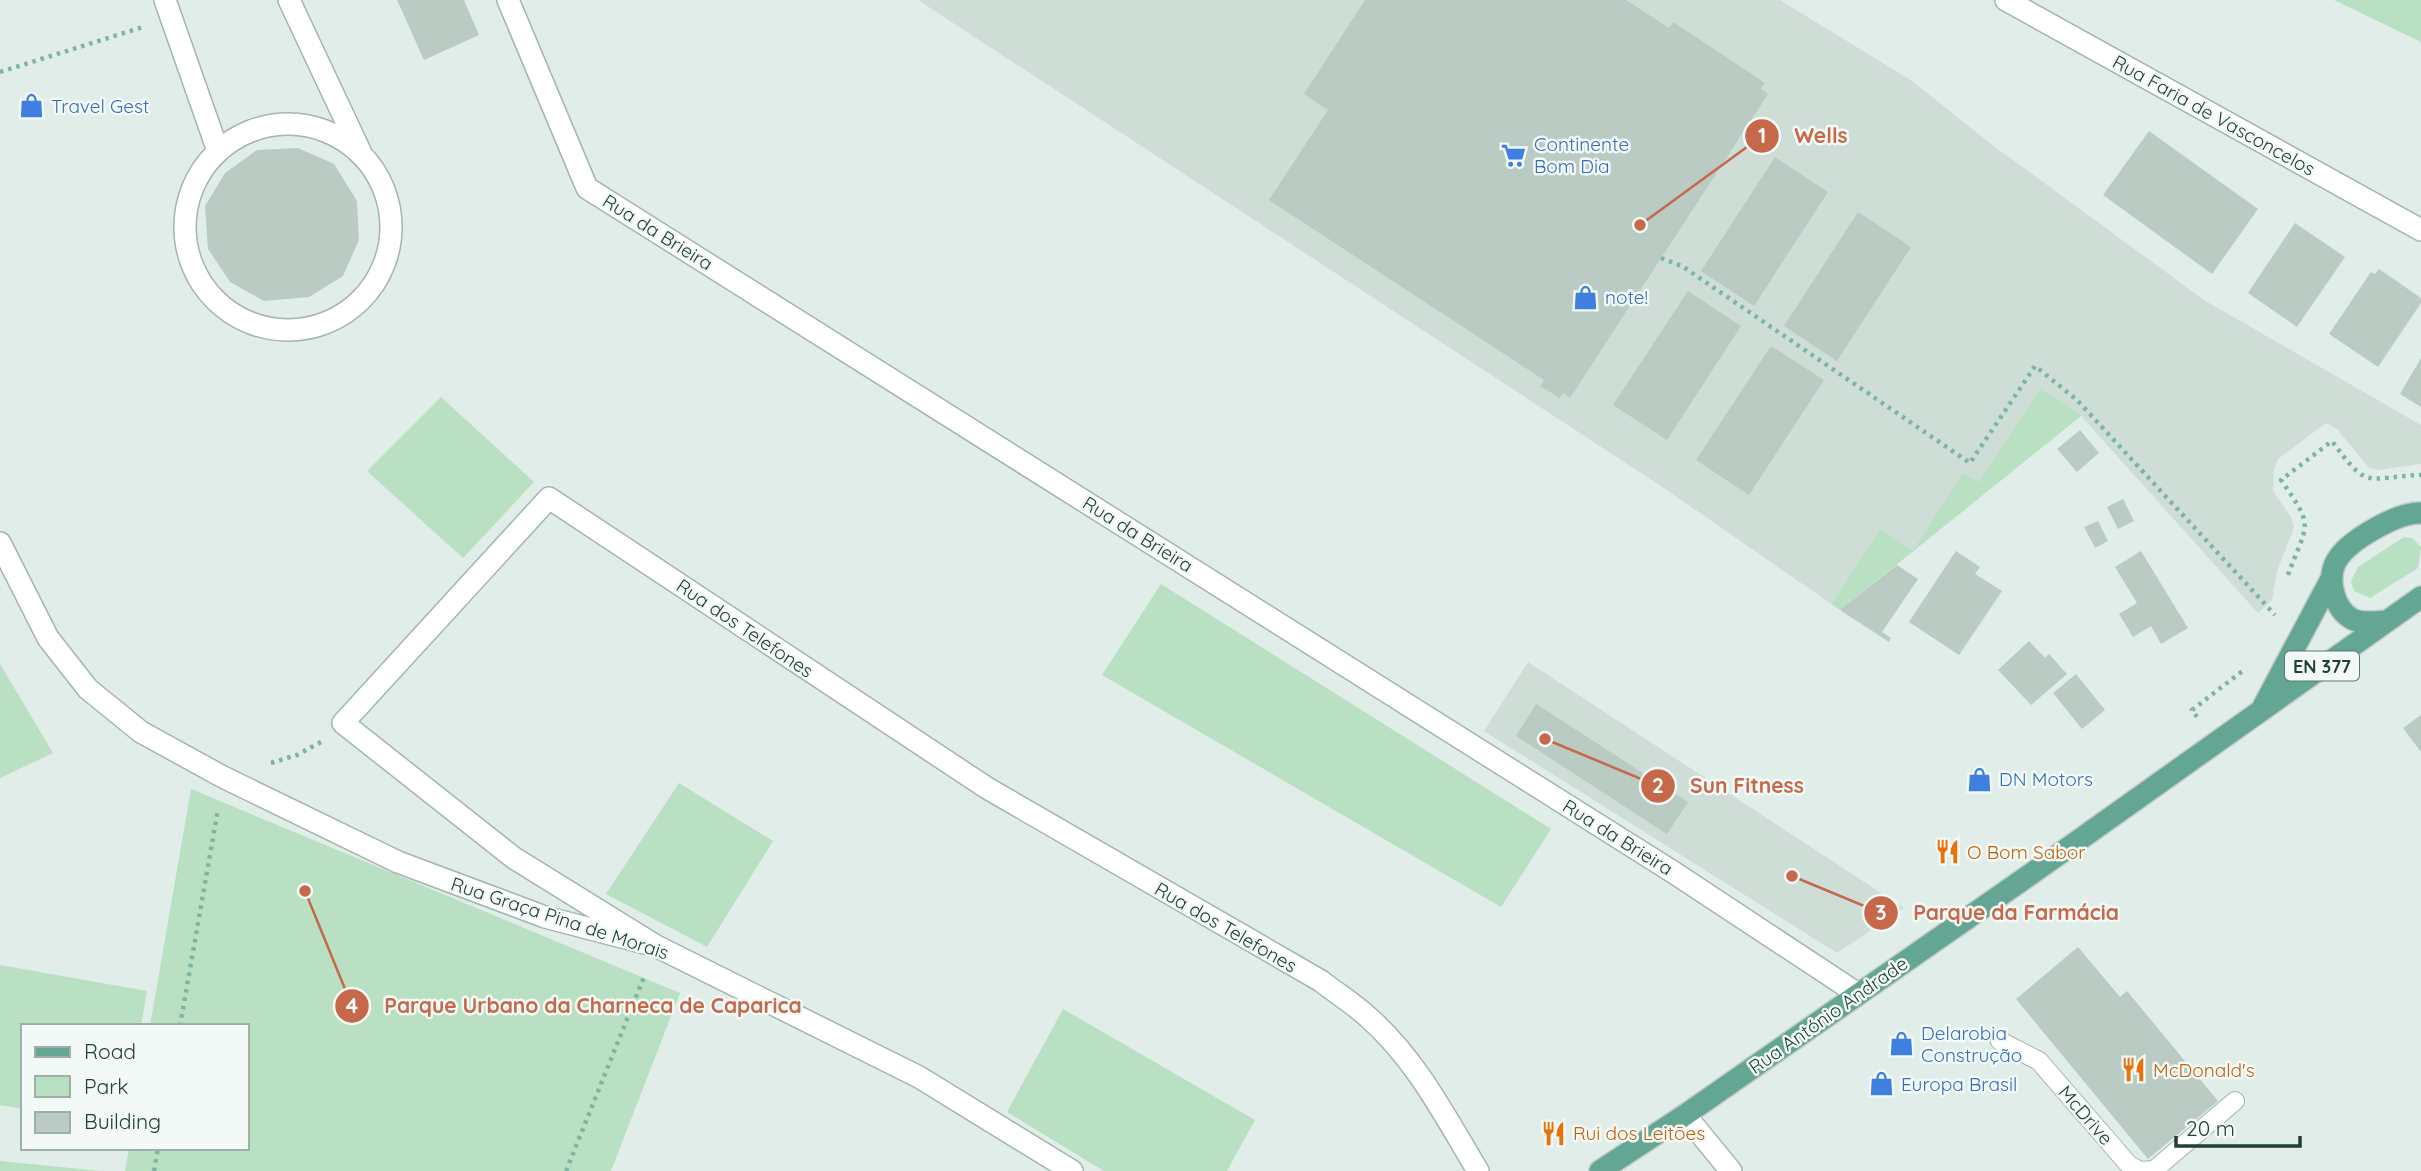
<svg xmlns="http://www.w3.org/2000/svg" width="2421" height="1171" font-family="Quicksand,sans-serif">
	<rect width="100%" height="100%" fill="#e1ede8"/>
	<!-- built -->
	<path fill="#cfddd7" d="M918,0H1780L1912,81L1991,144L2204,300L2421,425V464L2378,470L2369,468L2337,429L2326,423L2278,459L2274,469L2273,491L2291,517L2294,528L2277,571L2272,600L2258,613L2081,416L1840,610L1664,488Z
		M1528,662L1904,908L1837,953L1484,731Z"/>
	<!-- green -->
	<path fill="#b9e0c2" d="M2334,0H2421V42Z
		M2040,389L2081,416L1840,610L1832,604L1880,530L1913,551L1963,473L1979,482Z
		M441,397L534,482L463,558L367,471Z
		M2404,537L2412,538L2421,547L2418,568L2370,598L2354,591L2351,581L2358,567Z
		M1161,584L1551,829L1501,907L1102,675Z
		M0,664L53,753L0,778Z
		M679,783L773,841L707,947L606,894Z
		M191,789L680,993L611,1171H125L129,1148H247V1026H150Z
		M0,965L147,991L141,1026H23V1109L0,1105Z
		M1063,1009L1255,1120L1227,1171H1104L1007,1112Z
		M0,1161L101,1171H0Z"/>
	<!-- building -->
	<path fill="#b9cbc3" d="M397,0H464L479,35L424,60Z
		M1365,0H1626L1669,28L1673,22L1765,83L1761,89L1768,94L1570,398L1563,393L1560,398L1540,386L1544,380L1269,200L1328,110L1304,94Z
		M2149,131L2258,209L2212,274L2103,195Z
		M298,148L334,164L357,201L359,240L343,276L309,297L264,301L230,282L208,249L205,206L225,173L257,150Z
		M1775,157L1828,192L1754,306L1701,271Z
		M1858,212L1911,247L1837,361L1784,326Z
		M2295,223L2345,257L2297,327L2248,293Z
		M2379,269L2421,298V303L2378,367L2329,334L2371,272L2375,274Z
		M1688,291L1741,326L1667,440L1613,405Z
		M1771,346L1824,380L1749,495L1696,460Z
		M2421,358V407L2400,394Z
		M2080,430L2099,453L2077,472L2057,449Z
		M2123,499L2134,521L2118,529L2107,507Z
		M2098,521L2108,541L2095,548L2084,527Z
		M1956,551L1980,567L1975,574L2002,591L1959,655L1909,622Z
		M2141,551L2188,628L2161,644L2151,626L2133,637L2119,614L2137,603L2115,567Z
		M1897,565L1918,579L1882,632L1891,638L1889,642L1840,610Z
		M2029,641L2045,658L2049,654L2067,674L2031,705L1998,670Z
		M2076,674L2105,710L2082,729L2053,693Z
		M1536,704L1688,802L1667,834L1516,736Z
		M2421,715V752L2403,728Z
		M2078,947L2120,997L2127,991L2218,1101L2148,1159L2016,999Z"/>
	<g fill="none" stroke-linecap="round" stroke-linejoin="round">
		<defs>
			<path id="lane" d="M2000,1041L2039,1061L2129,1165L2140,1171L2154,1170L2235,1101"/>
			<path id="street" d="M165,0L218,151
				M289,0L360,151
				M508,0L587,188L1673,872L1858,994
				M2006,0L2421,230
				M185 227a103 103 0 1 1 206 0a103 103 0 1 1-206 0Z
				M0,543L48,638L88,689L141,732L223,777L398,862L545,917L656,946L919,1077L1072,1171
				M656,946L514,858L343,723L549,498L987,788L1321,981C1336,993 1354,1004 1368,1017C1416,1059 1446,1118 1478,1171
				M1685,1115L1731,1171"/>
			<path id="primary" d="M2385,621C2374,622 2362,624 2352,619C2334,609 2326,578 2337,560C2349,540 2398,512 2421,513
				M2263,707L2331,579
				M1600,1171L1685,1115L2041,867L2421,597"/>
		</defs>
		<!-- lane casing -->
		<use href="#lane" stroke="#a3b5af" stroke-width="20"/>
		<!-- street casing -->
		<use href="#street" stroke="#a3b5af" stroke-width="24"/>
		<!-- primary casing -->
		<use href="#primary" stroke="#c1c9c7" stroke-width="24"/>
		<!-- path -->
		<path stroke="#7fb3a2" stroke-width="4.5" stroke-dasharray="3.5 5" stroke-linecap="butt" d="M0,72L143,27
			M1661,258L1682,266L1970,463L2035,366L2077,400L2275,615
			M2288,575C2307,522 2316,530 2281,480L2332,441C2369,492 2365,477 2421,475
			M2197,717L2192,710L2245,669
			M271,763L297,755L321,742
			M180,1026L218,809
			M154,1171L158,1148
			M566,1171L644,977"/>
		<!-- lane -->
		<use href="#lane" stroke="#fff" stroke-width="18"/>
		<!-- street -->
		<use href="#street" stroke="#fff" stroke-width="21"/>
		<!-- primary -->
		<use href="#primary" stroke="#62a693" stroke-width="21"/>
	</g>
	<!-- icons -->
	<defs>
		<symbol id="shop-bare" viewBox="-9 -9 18 18"><path d="M-5-2.5h2.3a2.7 3.5 0 0 1 5.4 0H5L5.5 6h-11ZM-1.5-2.5h3a1.5 2.3 0 0 0-3 0Z" fill="#3f7fe0" stroke="#f2f9f6" stroke-width="2.5" paint-order="stroke"/></symbol>
		<symbol id="supermarket-bare" viewBox="-9 -9 18 18"><path d="M-6-5.5h2.5l.6 2H6L4.5 2H-2.5L-4.4-4H-6ZM-1.5 3.2a1.3 1.3 0 1 0 .1 0ZM3 3.2a1.3 1.3 0 1 0 .1 0Z" fill="#3f7fe0" stroke="#f2f9f6" stroke-width="2.5" paint-order="stroke"/></symbol>
		<symbol id="restaurant-bare" viewBox="-9 -9 18 18"><path d="M-5-6h1v4h1v-4h1v4h1v-4h1v5L-1.5 .5V6h-2V.5L-5-1ZM5-6V6H3V1.5H1.5Q1.5-4 5-6Z" fill="#e8710a" stroke="#f2f9f6" stroke-width="2.5" paint-order="stroke"/></symbol>
	</defs>
	<g fill-rule="evenodd">
		<use href="#shop-bare" x="14" y="88" width="35" height="35"/>
		<use href="#supermarket-bare" x="1496" y="138" width="35" height="35"/>
		<use href="#shop-bare" x="1568" y="280" width="35" height="35"/>
		<use href="#shop-bare" x="1962" y="762" width="35" height="35"/>
		<use href="#restaurant-bare" x="1930" y="834" width="35" height="35"/>
		<use href="#shop-bare" x="1884" y="1026" width="35" height="35"/>
		<use href="#restaurant-bare" x="2116" y="1052" width="35" height="35"/>
		<use href="#shop-bare" x="1864" y="1066" width="35" height="35"/>
		<use href="#restaurant-bare" x="1536" y="1116" width="35" height="35"/>
	</g>
	<g text-anchor="middle" dominant-baseline="central" stroke-width="5" stroke-linejoin="round" paint-order="stroke">
		<!-- shield labels -->
		<rect fill="#f2f9f6" stroke="#5f7770" stroke-width="2" x="2285" y="651.5" width="74" height="29" rx="5"/>
		<g font-size="18" font-weight="bold" fill="#203f36">
			<text x="2322" y="666">EN 377</text>
		</g>
		<!-- shop labels -->
		<g font-size="19" fill="#366cbe" stroke="#f2f9f6" text-anchor="start">
			<text x="51" y="106">Travel Gest</text>
			<text x="1534" y="144">Continente<tspan x="1534" dy="22">Bom Dia</tspan></text>
			<text x="1605" y="297">note!</text>
			<text x="1999" y="779">DN Motors</text>
			<text x="1921" y="1033">Delarobia<tspan x="1921" dy="22">Construção</tspan></text>
			<text x="1901" y="1084">Europa Brasil</text>
		</g>
		<!-- street labels -->
		<g font-size="19" fill="#203f36" stroke="#f2f9f6">
			<text transform="translate(2214 115) rotate(29)">Rua Faria de Vasconcelos</text>
			<text transform="translate(658 232) rotate(32)">Rua da Brieira</text>
			<text transform="translate(1138 534) rotate(32)">Rua da Brieira</text>
			<text transform="translate(745 628) rotate(34)">Rua dos Telefones</text>
			<text transform="translate(1618 837) rotate(32)">Rua da Brieira</text>
			<text transform="translate(560 918) rotate(18)">Rua Graça Pina de Morais</text>
			<text transform="translate(1226 927) rotate(30)">Rua dos Telefones</text>
			<text transform="translate(1828 1015) rotate(-35)">Rua António Andrade</text>
			<text transform="translate(2086 1115) rotate(49)">McDrive</text>
		</g>
		<!-- food labels -->
		<g font-size="19" fill="#c56008" stroke="#f2f9f6" text-anchor="start">
			<text x="1967" y="852">O Bom Sabor</text>
			<text x="2153" y="1070">McDonald's</text>
			<text x="1573" y="1133">Rui dos Leitões</text>
		</g>
	</g>
	<!-- callouts -->
	<path fill="none" stroke="#c5694a" stroke-width="2.5" d="M1640 225L1762 136M1545 739L1658 786M1792 876L1881 913M305 891L352 1006"/>
	<g fill="#c5694a" stroke="#f2f9f6" stroke-width="2.5">
		<circle cx="1640" cy="225" r="7"/>
		<circle cx="1545" cy="739" r="7"/>
		<circle cx="1792" cy="876" r="7"/>
		<circle cx="305" cy="891" r="7"/>
		<circle cx="1762" cy="136" r="18"/>
		<circle cx="1658" cy="786" r="18"/>
		<circle cx="1881" cy="913" r="18"/>
		<circle cx="352" cy="1006" r="18"/>
	</g>
	<g font-size="21" text-anchor="middle" font-weight="bold" fill="#fff">
		<text x="1762" y="143">1</text>
		<text x="1658" y="793">2</text>
		<text x="1881" y="920">3</text>
		<text x="352" y="1013">4</text>
	</g>
	<g font-size="21" text-anchor="middle" font-weight="bold" fill="#c5694a" stroke="#f2f9f6" stroke-width="5" stroke-linejoin="round" paint-order="stroke">
		<text x="1821" y="143">Wells</text>
		<text x="1747" y="793">Sun Fitness</text>
		<text x="2016" y="920">Parque da Farmácia</text>
		<text x="593" y="1013">Parque Urbano da Charneca de Caparica</text>
	</g>
	<!-- legend -->
	<rect x="21" y="1024" width="228" height="126" fill="#f2f9f6" stroke="#9eafa9" stroke-width="2"/>
	<rect x="35" y="1047" width="35" height="10" fill="#62a693" stroke="#9eafa9" stroke-width="2"/>
	<text x="84" y="1059" font-size="21" fill="#203f36">Road</text>
	<rect x="35" y="1076" width="35" height="21" fill="#b9e0c2" stroke="#9eafa9" stroke-width="2"/>
	<text x="84" y="1094" font-size="21" fill="#203f36">Park</text>
	<rect x="35" y="1112" width="35" height="21" fill="#b9cbc3" stroke="#9eafa9" stroke-width="2"/>
	<text x="84" y="1129" font-size="21" fill="#203f36">Building</text>
	<!-- scale -->
	<path d="M2176 1136v10h124v-10" fill="none" stroke="#203f36" stroke-width="3.5"/>
	<text x="2186" y="1136" font-size="21" fill="#203f36" stroke="#f2f9f6" stroke-width="5" paint-order="stroke">20 m</text>
</svg>
